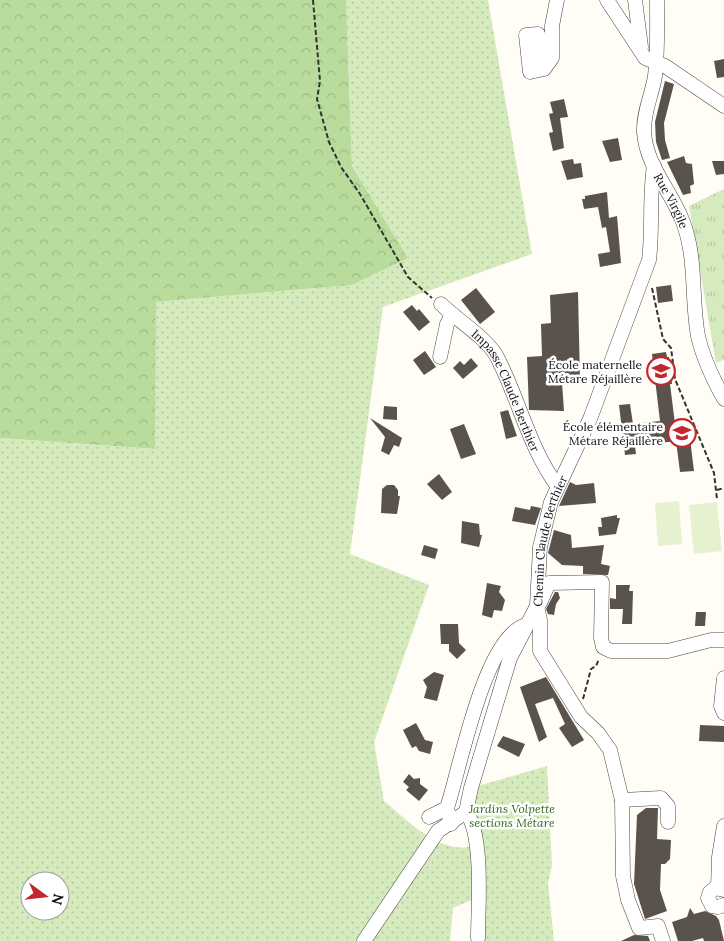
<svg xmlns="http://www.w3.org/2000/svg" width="724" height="941" font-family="Lora,serif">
	<defs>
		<pattern id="grass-dots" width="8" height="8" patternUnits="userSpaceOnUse" patternTransform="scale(1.25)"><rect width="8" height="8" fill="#d5ebbd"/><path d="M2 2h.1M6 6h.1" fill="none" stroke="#b6c8a1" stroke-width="1.8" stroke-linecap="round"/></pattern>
		<pattern id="forest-crowns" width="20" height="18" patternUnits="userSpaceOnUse" patternTransform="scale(1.25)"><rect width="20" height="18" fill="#b9dc9c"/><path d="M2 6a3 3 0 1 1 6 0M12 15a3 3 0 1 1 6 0" fill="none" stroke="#9ebc85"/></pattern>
		<pattern id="park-tufts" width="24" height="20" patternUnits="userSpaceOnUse" patternTransform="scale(1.25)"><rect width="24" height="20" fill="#d5ebbd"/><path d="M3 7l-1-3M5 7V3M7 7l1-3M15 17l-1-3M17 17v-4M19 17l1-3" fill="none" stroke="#b6c8a1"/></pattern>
	</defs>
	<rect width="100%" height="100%" fill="#fffdf5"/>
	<!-- grass -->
	<path fill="url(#grass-dots)" fill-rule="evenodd" d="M346,0H488L532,254L383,307L350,554L429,585L374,742L384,801C409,821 439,855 474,846V899L453,908L450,941H0V438L154,449L155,302L352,285L408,258L352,166ZM30,881H60V911H30Z
		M547,766L552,866L548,883L554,941H484L477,823L472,808L474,787Z"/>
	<!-- forest -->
	<path fill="url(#forest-crowns)" d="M0,0H346L352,166L408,258L352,285L156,302L155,449L0,438Z"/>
	<!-- park -->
	<path fill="url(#park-tufts)" d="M724,189V360L716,363L689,206Z"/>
	<!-- pitch -->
	<path fill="#e6f2cf" d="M679,501L682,544L658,546L655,503Z
		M717,502L722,551L694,554L689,505Z"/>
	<!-- building -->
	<path fill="#5a524d" d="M724,59V77L717,78L714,61Z
		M665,81L674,84L664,123L665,140L670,158L662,160L656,142L655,122Z
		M564,99L568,117L560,118L564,148L553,151L549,133L553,132L549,114L553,113L550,102Z
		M618,138L622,160L610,162L602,141Z
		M684,156L686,163L692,164L694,184L690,186L691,193L683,195L667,162Z
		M573,159L574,164L581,163L583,177L567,180L561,161Z
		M712,161H724V174L716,175Z
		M607,192L609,218L617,216L621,263L600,267L598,254L610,252L606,227L602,228L598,207L584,209L582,199H585V196Z
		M671,285L673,301L658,303L656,287Z
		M476,288L495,312L480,324L461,300Z
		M578,292L580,381L562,382L564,411L529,410L527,357L542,356L541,324L551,323L550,295Z
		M412,305L417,311L419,309L430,322L419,331L403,312Z
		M425,351L436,367L424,375L413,360Z
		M666,352L667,357H669L672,384H670L675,424L688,423L694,471L680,472L676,441L635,446L636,454L625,455L619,405L630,404L633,424L660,421L652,354Z
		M471,358L478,366L463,379L453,368L460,361L464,365Z
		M384,406L397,407V420L383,419Z
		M508,410L517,436L506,439L500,412Z
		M370,418L402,438L399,447L394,445L389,455L381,451L385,437Z
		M464,424L476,454L461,459L450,429Z
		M439,474L452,492L442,500L427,484Z
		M570,482L576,485L594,483L596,503L559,506Z
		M387,485H394L398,490V496H400L397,514L381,513L382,489Z
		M531,506L541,508L535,525L512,521L515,507L530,510Z
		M617,515V518H620L616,534L599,536L598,527H602L601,518Z
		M462,521L479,524L480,535H482L479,547L461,543Z
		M554,530L571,535L572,548L604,545L601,564L610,566L608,575L583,574V566L562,565L548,553Z
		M424,545L438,549L435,559L421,555Z
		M487,583L501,586L499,592L505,600L502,611L494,610L492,618L482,615Z
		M616,585H630L629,591H633L632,624H622L623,609H610V598L616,599Z
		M555,592H558L560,598L556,604L554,615L548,614L546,609Z
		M696,612H706L705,626H695Z
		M440,624H458L459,643L466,650L457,659L449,651V644H441Z
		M434,672L444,675L437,701L424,698L427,687L423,680Z
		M546,677L584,740L572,747L559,728L565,724L553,698L535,704L547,737L539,742L520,687Z
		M416,723L425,740L433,742L430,754L419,751L416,746L412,748L403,730Z
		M700,725L724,726V742L699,741Z
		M503,736L525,744L519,757L497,746Z
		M409,774L414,779L420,778V784L428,790L419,801L406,790L409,787L403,782Z
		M646,808H658L657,839L671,840L670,859L665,864H661L660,890L667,911L645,919L634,884L637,815Z
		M690,908L694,914L705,911L716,916L719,920L724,941H704L703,938L692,941H678L672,922L687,917Z
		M634,935L648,936L650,941H621Z"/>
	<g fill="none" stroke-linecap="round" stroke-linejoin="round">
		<defs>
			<g id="minor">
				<path d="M607,0L645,58L665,66L724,106"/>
				<path d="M635,0L641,47"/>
				<path id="s1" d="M657,0C657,25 658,51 655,76C652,95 643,113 644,132C646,166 672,192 683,222C697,259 691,298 698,336C703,359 713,379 724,399"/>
				<path d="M544,69L538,34L526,35L530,72L544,69L552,58V26L557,0"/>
				<path id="s2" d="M441,304C457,320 487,338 497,357C519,399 529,448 558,487"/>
				<path d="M440,357L447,324L452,315"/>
				<path d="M540,603L549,583L602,582L601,638L603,647L611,651H668L711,640H724"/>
				<path d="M537,606L540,620V651L581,717L598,733L610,750L622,800L623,876L628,900L639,928L658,926L663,941"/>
				<path d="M724,678L721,706L724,713"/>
				<path d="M622,800L661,798L668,806V822"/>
				<path d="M466,812C484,835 478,908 478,938"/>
				<path d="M429,817L447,808"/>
				<path d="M451,824L447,808C460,769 484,637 526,625"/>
				<path d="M718,888L719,857L724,826"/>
				<path d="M724,890L715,888L710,892L708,898L712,906L718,907L724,905"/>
				<path id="s3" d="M364,941L438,831L466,812L471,788L510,658L537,606L540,547L551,502L590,419L649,260C653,229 649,198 654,166"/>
			</g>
		</defs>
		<!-- minor casing -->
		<use href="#minor" stroke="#444" stroke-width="15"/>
		<!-- path -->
		<path stroke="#333" stroke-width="2" stroke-dasharray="5 2.5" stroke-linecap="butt" d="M313,0L320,81L317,99L329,142L341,167L360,194L408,277L432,298
			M652,288L663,339L671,348L675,379L714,473L717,499
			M717,490L724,488
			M583,699L591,669L596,666L599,659"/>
		<!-- minor -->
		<use href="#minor" stroke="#fff" stroke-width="14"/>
	</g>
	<!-- icons -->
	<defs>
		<symbol id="school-ring" viewBox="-11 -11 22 22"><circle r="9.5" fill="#fff" stroke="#c4262e" stroke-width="1.5"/><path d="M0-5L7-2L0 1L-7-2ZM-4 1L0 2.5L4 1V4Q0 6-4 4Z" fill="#c4262e"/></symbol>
	</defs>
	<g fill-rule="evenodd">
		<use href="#school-ring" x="645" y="355" width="32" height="32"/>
		<use href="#school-ring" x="666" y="417" width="32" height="32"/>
	</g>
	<g text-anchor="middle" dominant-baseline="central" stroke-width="5" stroke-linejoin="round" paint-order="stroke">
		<!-- street labels -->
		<g font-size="12" fill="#111" stroke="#fff">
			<text stroke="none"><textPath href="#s1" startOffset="208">Rue Virgile</textPath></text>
			<text stroke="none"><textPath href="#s2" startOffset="111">Impasse Claude Berthier</textPath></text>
			<text stroke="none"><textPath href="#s3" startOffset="452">Chemin Claude Berthier</textPath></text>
		</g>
		<!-- poi labels -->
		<g font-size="12" fill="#111" stroke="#fff" text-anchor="end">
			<text x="642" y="364">École maternelle<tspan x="642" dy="14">Métare Réjaillère</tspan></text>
			<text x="663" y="426">École élémentaire<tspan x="663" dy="14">Métare Réjaillère</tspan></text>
		</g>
		<!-- park labels -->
		<g font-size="12" font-style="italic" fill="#2f6b1f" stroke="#fff">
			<text x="512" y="808">Jardins Volpette<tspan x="512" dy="14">sections Métare</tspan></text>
		</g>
	</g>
	<!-- north arrow -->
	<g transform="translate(45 896) rotate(105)"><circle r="24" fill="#ffffff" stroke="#a0a0a0"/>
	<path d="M0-4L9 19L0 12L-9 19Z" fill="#c4262e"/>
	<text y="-8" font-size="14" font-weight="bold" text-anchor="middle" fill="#111111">N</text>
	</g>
</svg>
